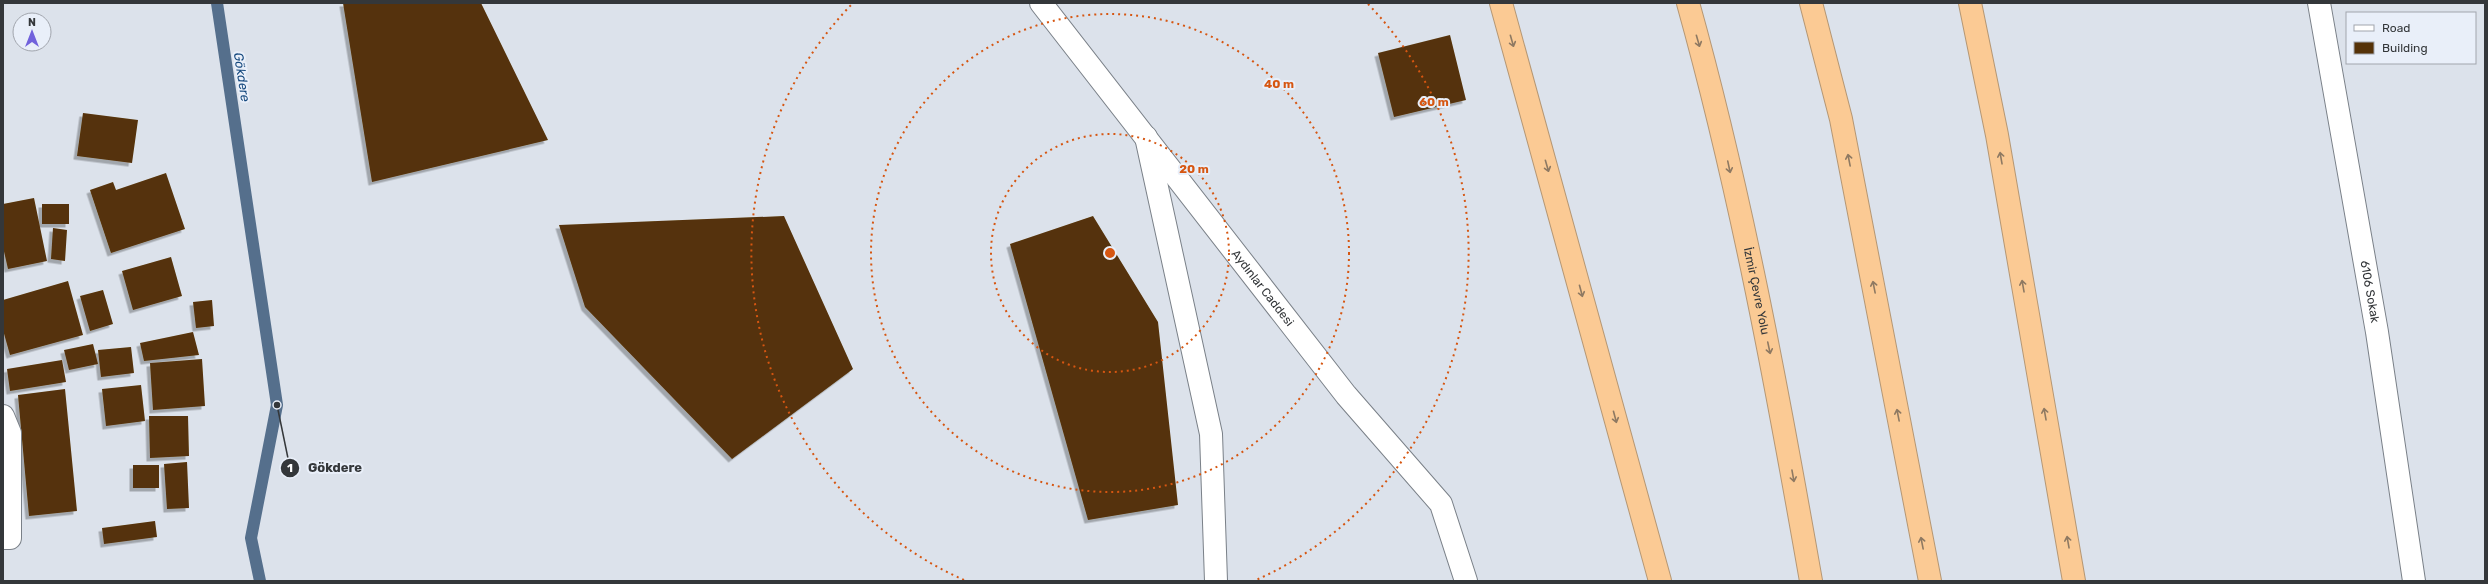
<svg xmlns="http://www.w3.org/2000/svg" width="2488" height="584" font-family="Rubik,sans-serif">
	<defs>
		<filter id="shadow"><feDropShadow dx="-3.5" dy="3.5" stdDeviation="0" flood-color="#0004"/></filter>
	</defs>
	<rect width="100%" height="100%" fill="#dce2eb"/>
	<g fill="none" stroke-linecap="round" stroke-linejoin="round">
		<!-- stream -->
		<path stroke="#556f8c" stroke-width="12" d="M217,3L277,405L251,538L260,581"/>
	</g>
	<!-- building -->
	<path fill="#553208" filter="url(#shadow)" d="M343,3H481L548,140L372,182Z
		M1450,35L1466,100L1394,117L1378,53Z
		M83,113L138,120L132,163L77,156Z
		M166,173L185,229L111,253L90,190L113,182L116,190Z
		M34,198L47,261L8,269L3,247V204Z
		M42,204H69V224H42Z
		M784,216L853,369L732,459L585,307L559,225Z
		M1093,216L1158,322L1178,505L1088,520L1010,244Z
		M53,228L67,230L65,261L51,259Z
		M171,257L182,296L133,310L122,271Z
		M68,281L83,335L10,355L3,330V300Z
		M103,290L113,324L90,331L80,296Z
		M212,300L214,326L196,328L193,302Z
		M193,332L199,355L144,361L140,343Z
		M93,344L98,364L69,370L64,350Z
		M131,347L134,373L101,377L98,350Z
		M202,359L205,406L153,410L150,363Z
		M62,360L66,382L10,391L7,369Z
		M141,385L145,421L106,426L102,389Z
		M65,389L77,511L29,516L18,395Z
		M149,416H188L189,456L150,458Z
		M187,462L189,508L167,509L164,464Z
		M133,465H159V488H133Z
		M155,521L157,537L104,544L102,528Z"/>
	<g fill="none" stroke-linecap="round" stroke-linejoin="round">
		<defs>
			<path id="street" d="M1146,137L1211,434L1216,581
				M3,416L10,433V538H3"/>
			<g id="secondary">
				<path id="s1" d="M1041,3L1346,395L1441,504L1466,581"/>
				<path id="s2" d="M2319,3L2377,332L2414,581"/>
			</g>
			<g id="highway">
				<path d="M1501,3L1660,581"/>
				<path id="s3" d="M1688,3C1741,193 1777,387 1811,581"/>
				<path d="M1811,3L1841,119L1930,581"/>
				<path d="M1970,3L1997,135L2074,581"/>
			</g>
		</defs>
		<!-- street casing -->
		<use href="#street" stroke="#7a8088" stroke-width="24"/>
		<!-- secondary casing -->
		<use href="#secondary" stroke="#7a8088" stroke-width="24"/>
		<!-- highway casing -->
		<use href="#highway" stroke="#b59774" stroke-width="24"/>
		<!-- street -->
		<use href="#street" stroke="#fff" stroke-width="22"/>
		<!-- secondary -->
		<use href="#secondary" stroke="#fff" stroke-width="22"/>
		<!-- highway -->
		<use href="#highway" stroke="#fbca94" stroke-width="22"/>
	</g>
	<!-- one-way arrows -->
	<defs><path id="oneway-shaft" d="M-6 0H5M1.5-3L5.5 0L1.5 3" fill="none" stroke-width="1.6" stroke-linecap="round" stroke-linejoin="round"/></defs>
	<g stroke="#8e7962">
		<use href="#oneway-shaft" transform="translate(1512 41) rotate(74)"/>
		<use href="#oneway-shaft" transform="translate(1698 41) rotate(74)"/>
		<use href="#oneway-shaft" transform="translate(2001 158) rotate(-100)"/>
		<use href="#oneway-shaft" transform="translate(1849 160) rotate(-101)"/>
		<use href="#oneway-shaft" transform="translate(1547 166) rotate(74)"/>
		<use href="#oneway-shaft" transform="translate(1729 167) rotate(78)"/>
		<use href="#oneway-shaft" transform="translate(2023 286) rotate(-100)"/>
		<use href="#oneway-shaft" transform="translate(1874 287) rotate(-101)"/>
		<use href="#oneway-shaft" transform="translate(1581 291) rotate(75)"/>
		<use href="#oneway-shaft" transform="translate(1769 348) rotate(78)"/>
		<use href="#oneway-shaft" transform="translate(2045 414) rotate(-100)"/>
		<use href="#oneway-shaft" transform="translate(1898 415) rotate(-101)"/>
		<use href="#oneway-shaft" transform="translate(1615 417) rotate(75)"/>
		<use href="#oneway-shaft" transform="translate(1793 476) rotate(80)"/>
		<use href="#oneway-shaft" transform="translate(2068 542) rotate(-100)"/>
		<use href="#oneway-shaft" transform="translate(1922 543) rotate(-101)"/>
	</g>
	<!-- distance rings -->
	<g fill="none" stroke="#d65611" stroke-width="2" stroke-dasharray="2 4">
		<circle cx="1110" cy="253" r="119"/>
		<circle cx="1110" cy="253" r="239"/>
		<path d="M964 580A358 358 0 0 1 852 4M1368 4A358 358 0 0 1 1256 580"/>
	</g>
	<g text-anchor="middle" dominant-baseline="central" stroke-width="4" stroke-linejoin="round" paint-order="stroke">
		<!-- street labels -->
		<g font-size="12" fill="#34373a" stroke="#e9eff9">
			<text stroke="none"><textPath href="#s1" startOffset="361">Aydınlar Caddesi</textPath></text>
			<text stroke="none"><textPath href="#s3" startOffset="296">İzmir Çevre Yolu</textPath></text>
			<text stroke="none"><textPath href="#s2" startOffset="293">6106 Sokak</textPath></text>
		</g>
		<!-- water labels -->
		<g font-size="13" font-style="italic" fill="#16497e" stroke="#e9eff9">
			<text transform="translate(242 77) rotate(81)">Gökdere</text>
		</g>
	</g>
	<circle cx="1110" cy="253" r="6" fill="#d65611" stroke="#e9eff9" stroke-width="2"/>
	<g font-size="12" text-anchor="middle" font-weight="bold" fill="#d65611" stroke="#e9eff9" stroke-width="4" stroke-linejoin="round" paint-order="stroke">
		<text x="1279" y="88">40 m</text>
		<text x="1434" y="106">60 m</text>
		<text x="1194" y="173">20 m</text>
	</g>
	<!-- callouts -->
	<path fill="none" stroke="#34373a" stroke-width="1.5" d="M277 405L290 468"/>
	<g fill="#34373a" stroke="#e9eff9" stroke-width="1.5">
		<circle cx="277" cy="405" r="4"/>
		<circle cx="290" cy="468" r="10"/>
	</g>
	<g font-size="12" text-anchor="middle" font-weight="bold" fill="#fff">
		<text x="290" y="472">1</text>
	</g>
	<g font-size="13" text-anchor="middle" font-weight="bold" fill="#34373a" stroke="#e9eff9" stroke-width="4" stroke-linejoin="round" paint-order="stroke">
		<text x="335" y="472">Gökdere</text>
	</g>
	<!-- border -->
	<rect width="2488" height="584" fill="none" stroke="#34373a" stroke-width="8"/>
	<!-- legend -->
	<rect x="2346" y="12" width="130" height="52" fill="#e9eff9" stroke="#a1a5ad"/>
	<rect x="2354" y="25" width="20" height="6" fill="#ffffff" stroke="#a1a5ad"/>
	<text x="2382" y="32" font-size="12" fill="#34373a">Road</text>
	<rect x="2354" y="42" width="20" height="12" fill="#553208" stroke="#a1a5ad"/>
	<text x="2382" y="52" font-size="12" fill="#34373a">Building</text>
	<!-- north arrow -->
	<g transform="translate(32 32)"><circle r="19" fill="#e9eff9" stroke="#a1a5ad"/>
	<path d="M0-3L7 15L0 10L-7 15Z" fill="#7162dc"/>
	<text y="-6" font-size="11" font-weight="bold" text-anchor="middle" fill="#34373a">N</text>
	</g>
</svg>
